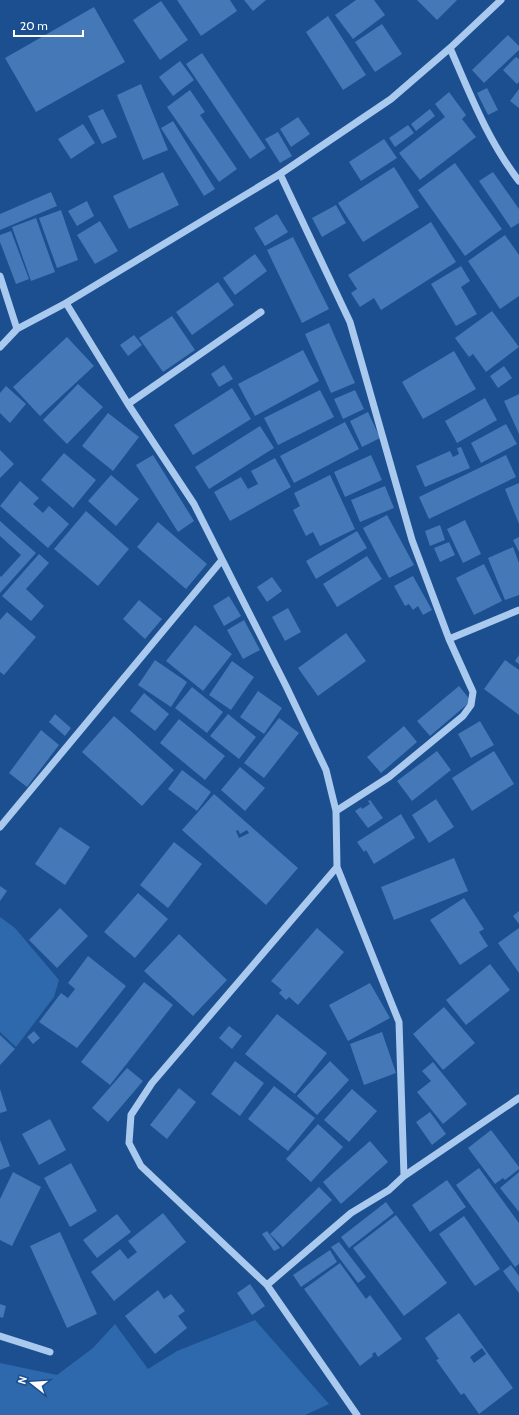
<svg xmlns="http://www.w3.org/2000/svg" width="519" height="1415" font-family="Cabin,sans-serif">
	<rect width="100%" height="100%" fill="#1b4f8f"/>
	<!-- green -->
	<path fill="#2e69ad" d="M0,917L15,928L59,980L54,997L16,1047L0,1032Z
		M255,1320L329,1404L305,1415H0V1363L57,1375L93,1348L115,1324L148,1369L177,1351Z"/>
	<!-- building -->
	<path fill="#4478b7" fill-rule="evenodd" d="M177,0H230L237,11L201,36Z
		M244,0H266L253,11Z
		M356,0H374L385,15L353,39L335,15Z
		M417,0H457L437,20Z
		M161,1L188,40L160,60L133,20Z
		M94,7L125,62L36,112L5,58Z
		M328,16L366,75L343,90L306,32Z
		M382,24L402,54L375,72L355,42Z
		M508,35L519,46V50L484,83L472,70Z
		M202,53L266,148L250,159L186,64Z
		M516,57L519,59V82L517,84L503,70Z
		M180,61L194,80L173,96L159,77Z
		M141,84L168,150L143,160L117,95Z
		M487,88L498,110L488,115L477,93Z
		M519,89V108L510,101Z
		M190,90L205,112L200,115L237,169L219,182L167,107Z
		M449,92L466,115L462,119L476,137L420,180L399,153L445,117L435,104Z
		M103,109L117,137L102,144L88,116Z
		M430,109L435,116L416,131L411,124Z
		M298,117L310,134L291,147L280,129Z
		M173,121L215,189L204,196L161,128Z
		M83,124L95,143L71,159L58,139Z
		M408,125L414,133L395,147L389,138Z
		M278,132L292,156L280,163L265,139Z
		M384,139L397,158L361,181L349,162Z
		M455,163L502,229L465,256L418,190Z
		M394,167L419,207L363,242L338,203Z
		M163,172L179,205L129,229L113,196Z
		M493,172L519,209V223L511,228L479,181Z
		M51,192L57,206L0,230V214Z
		M87,201L94,216L77,226L68,211Z
		M336,205L346,223L322,237L312,218Z
		M61,210L78,260L57,268L39,218Z
		M277,214L288,232L265,246L254,228Z
		M36,218L55,272L31,281L12,227Z
		M100,221L118,251L95,264L77,235Z
		M431,222L456,262L381,310L374,298L360,307L351,293L357,289L348,275Z
		M11,231L29,279L16,284L0,242V235Z
		M505,235L519,255V296L500,309L468,261Z
		M293,237L329,309L302,323L267,250Z
		M255,254L267,271L235,295L223,278Z
		M461,266L470,281L461,287L477,314L456,326L431,284Z
		M218,282L234,305L192,335L176,312Z
		M492,311L519,347L486,372L473,354L469,357L455,338Z
		M172,316L195,350L163,372L139,338Z
		M329,323L355,383L331,393L305,334Z
		M134,335L142,345L128,356L120,345Z
		M67,337L94,366L40,416L13,387Z
		M303,350L319,381L255,416L238,384Z
		M454,351L476,389L423,419L402,382Z
		M224,365L233,379L219,387L211,374Z
		M504,366L512,378L498,388L490,376Z
		M78,384L103,407L67,444L43,420Z
		M6,386L26,404L10,423L0,413V393Z
		M232,388L251,419L193,455L174,425Z
		M320,390L334,417L278,445L264,418Z
		M355,390L364,409L343,419L334,399Z
		M519,394V434L504,401Z
		M485,398L497,420L457,443L445,421Z
		M368,412L380,438L362,447L350,421Z
		M108,413L139,437L113,471L82,446Z
		M345,422L359,449L294,483L280,456Z
		M506,424L517,444L481,463L471,443Z
		M260,426L274,448L209,489L195,467Z
		M461,447L470,468L425,487L416,466L450,451L453,457L459,454L457,448Z
		M0,450L14,464L0,478Z
		M64,453L96,480L73,508L41,480Z
		M153,455L194,521L178,532L136,465Z
		M371,455L382,480L345,497L334,472Z
		M506,455L516,477L429,519L419,497Z
		M275,458L291,487L230,521L214,492L241,477L248,489L258,484L251,471Z
		M111,475L139,499L116,526L88,501Z
		M330,475L355,529L320,546L313,532L306,536L293,510L300,506L294,493Z
		M20,481L39,498L33,504L43,513L49,506L69,524L48,548L0,506Z
		M519,483V524L505,489Z
		M385,486L394,508L360,522L351,500Z
		M86,511L129,549L98,586L54,549Z
		M387,515L414,565L389,578L363,528Z
		M465,520L481,554L463,563L447,529Z
		M0,521L36,553L0,593V576L1,577L21,555L0,536Z
		M158,522L207,564L186,589L137,547Z
		M440,525L445,540L430,546L425,531Z
		M357,531L367,548L316,579L306,561Z
		M519,537V552L513,540Z
		M449,542L455,555L440,562L434,548Z
		M513,547L519,563V595L505,600L488,558Z
		M39,554L49,563L26,589L44,606L31,621L2,596Z
		M367,556L382,579L337,607L323,584Z
		M484,564L502,601L474,615L456,578Z
		M413,576L432,610L423,615L418,606L413,610L409,604L405,606L394,586Z
		M272,577L282,591L267,602L257,587Z
		M229,596L241,616L224,626L213,606Z
		M139,600L162,619L145,639L123,619Z
		M288,608L301,632L285,641L272,617Z
		M7,612L36,637L4,675L0,672V620Z
		M244,620L260,650L243,659L227,630Z
		M195,625L232,654L203,691L166,661Z
		M346,633L366,661L318,696L298,668Z
		M519,655V664L515,661Z
		M155,660L187,682L171,707L138,685Z
		M505,660L519,670V715L484,689Z
		M232,661L254,677L231,710L209,695Z
		M459,686L471,701L430,736L417,721Z
		M192,687L223,712L207,733L175,708Z
		M258,691L282,708L264,734L240,717Z
		M144,693L169,714L155,731L130,711Z
		M55,714L71,728L65,736L49,722Z
		M228,714L256,737L239,759L210,736Z
		M114,716L174,770L142,806L82,752Z
		M279,718L299,733L264,778L244,763Z
		M179,719L225,756L205,780L160,743Z
		M480,721L494,745L471,758L458,734Z
		M404,726L417,742L381,773L367,757Z
		M41,730L59,745L27,787L9,773Z
		M437,751L451,770L412,801L397,781Z
		M494,751L514,784L472,811L452,778Z
		M240,767L265,788L245,811L221,790Z
		M182,770L211,792L197,811L168,789Z
		M214,794L298,868L266,905L182,830ZM238,830L240,834L247,830L249,833L239,838L236,831Z
		M436,799L454,827L429,843L412,815Z
		M370,800L383,818L368,828L355,811L361,807L362,809L370,804L368,801Z
		M401,814L415,838L374,864L366,850L364,852L357,842Z
		M60,827L90,847L65,885L35,864Z
		M174,842L202,864L168,908L140,885Z
		M454,858L468,891L394,920L381,887Z
		M0,886L7,891L0,901Z
		M138,893L168,919L135,958L104,932Z
		M464,898L484,929L479,932L488,946L460,965L430,920Z
		M60,908L88,936L57,968L29,940Z
		M519,911V924L513,916Z
		M317,928L344,952L298,1005L289,997L286,1000L279,993L282,990L271,981Z
		M519,928V973L498,943Z
		M179,934L227,980L193,1016L144,971Z
		M88,956L126,986L77,1048L39,1022L61,993L68,998L75,989L68,983Z
		M490,964L510,990L466,1025L446,1000Z
		M144,982L173,1005L110,1085L81,1062Z
		M370,983L390,1018L348,1041L329,1005Z
		M444,1007L475,1043L443,1070L413,1034Z
		M277,1014L327,1053L295,1094L245,1054Z
		M229,1026L242,1036L232,1049L219,1038Z
		M34,1031L40,1038L33,1044L27,1037Z
		M382,1032L396,1073L364,1085L350,1044Z
		M0,1035L15,1049L0,1065Z
		M235,1061L264,1083L240,1116L211,1094Z
		M330,1061L349,1080L317,1115L297,1096Z
		M433,1062L467,1104L443,1124L417,1092L431,1081L422,1071Z
		M127,1068L143,1081L108,1122L92,1108Z
		M274,1086L315,1118L288,1151L248,1119Z
		M179,1088L196,1102L167,1139L150,1125Z
		M0,1089L7,1111L0,1113Z
		M352,1089L377,1111L349,1142L324,1120Z
		M430,1112L446,1134L432,1145L416,1122Z
		M50,1119L66,1150L39,1165L22,1134Z
		M318,1124L343,1147L311,1182L286,1159Z
		M491,1130L519,1167V1169L505,1180L503,1178L495,1184L468,1148Z
		M0,1140L10,1166L0,1170Z
		M370,1141L388,1162L341,1204L323,1182Z
		M71,1163L97,1211L70,1227L44,1178Z
		M479,1168L519,1223V1264L515,1267L456,1185Z
		M13,1172L41,1187L12,1246L0,1240V1199Z
		M519,1172V1212L500,1188Z
		M447,1180L466,1207L430,1232L412,1205Z
		M319,1187L332,1200L283,1247L270,1234Z
		M386,1202L394,1213L349,1248L341,1237Z
		M163,1213L186,1242L114,1301L91,1272L120,1249L128,1259L137,1252L128,1241Z
		M117,1214L131,1232L97,1258L83,1240Z
		M396,1215L447,1283L404,1316L353,1248Z
		M464,1216L500,1269L475,1286L439,1234Z
		M267,1231L280,1248L274,1251L262,1234Z
		M60,1232L97,1314L67,1328L30,1246Z
		M339,1242L366,1277L358,1283L331,1247Z
		M330,1250L337,1262L301,1287L293,1275Z
		M340,1263L366,1299L370,1295L402,1339L378,1357L375,1352L372,1354L373,1356L360,1366L304,1289Z
		M511,1265L519,1276V1293L503,1271Z
		M250,1284L265,1306L252,1315L237,1293Z
		M158,1290L164,1299L171,1294L185,1311L178,1316L187,1328L155,1354L125,1316Z
		M0,1304L6,1306L3,1318L0,1317Z
		M459,1313L513,1388L479,1414L464,1393L461,1395L436,1360L439,1359L425,1338ZM482,1348L486,1354L474,1363L470,1357Z"/>
	<g fill="none" stroke-linecap="round" stroke-linejoin="round">
		<!-- minor -->
		<path stroke="#a9c9ee" stroke-width="7" d="M450,48C470,94 488,141 519,181
			M280,174L350,322L412,540L449,639L473,692L471,705L463,716L389,777L336,811
			M0,276L17,329
			M66,303L128,404L194,504L286,686L326,770L336,811L337,867L399,1022L404,1176L389,1190L351,1213L267,1285
			M0,347L17,329L66,303L280,174L391,99L450,48L501,0
			M128,404L261,312
			M449,639L519,610
			M0,827L222,560
			M337,867L152,1083L131,1115L129,1143L141,1166L267,1285L357,1415
			M404,1176L519,1098
			M0,1336L50,1352"/>
	</g>
	<!-- north arrow -->
	<g transform="translate(32 1383) rotate(287)" stroke="#1b4f8f" stroke-width="3" paint-order="stroke">
	<path d="M0-3L7 15L0 10L-7 15Z" fill="#ffffff"/>
	<text y="-6" font-size="11" font-weight="bold" text-anchor="middle" fill="#ffffff">N</text>
	</g>
	<!-- scale -->
	<path d="M14 30v6h69v-6" fill="none" stroke="#ffffff" stroke-width="2"/>
	<text x="20" y="30" font-size="12" fill="#ffffff" stroke="#1b4f8f" stroke-width="3" paint-order="stroke">20 m</text>
</svg>
